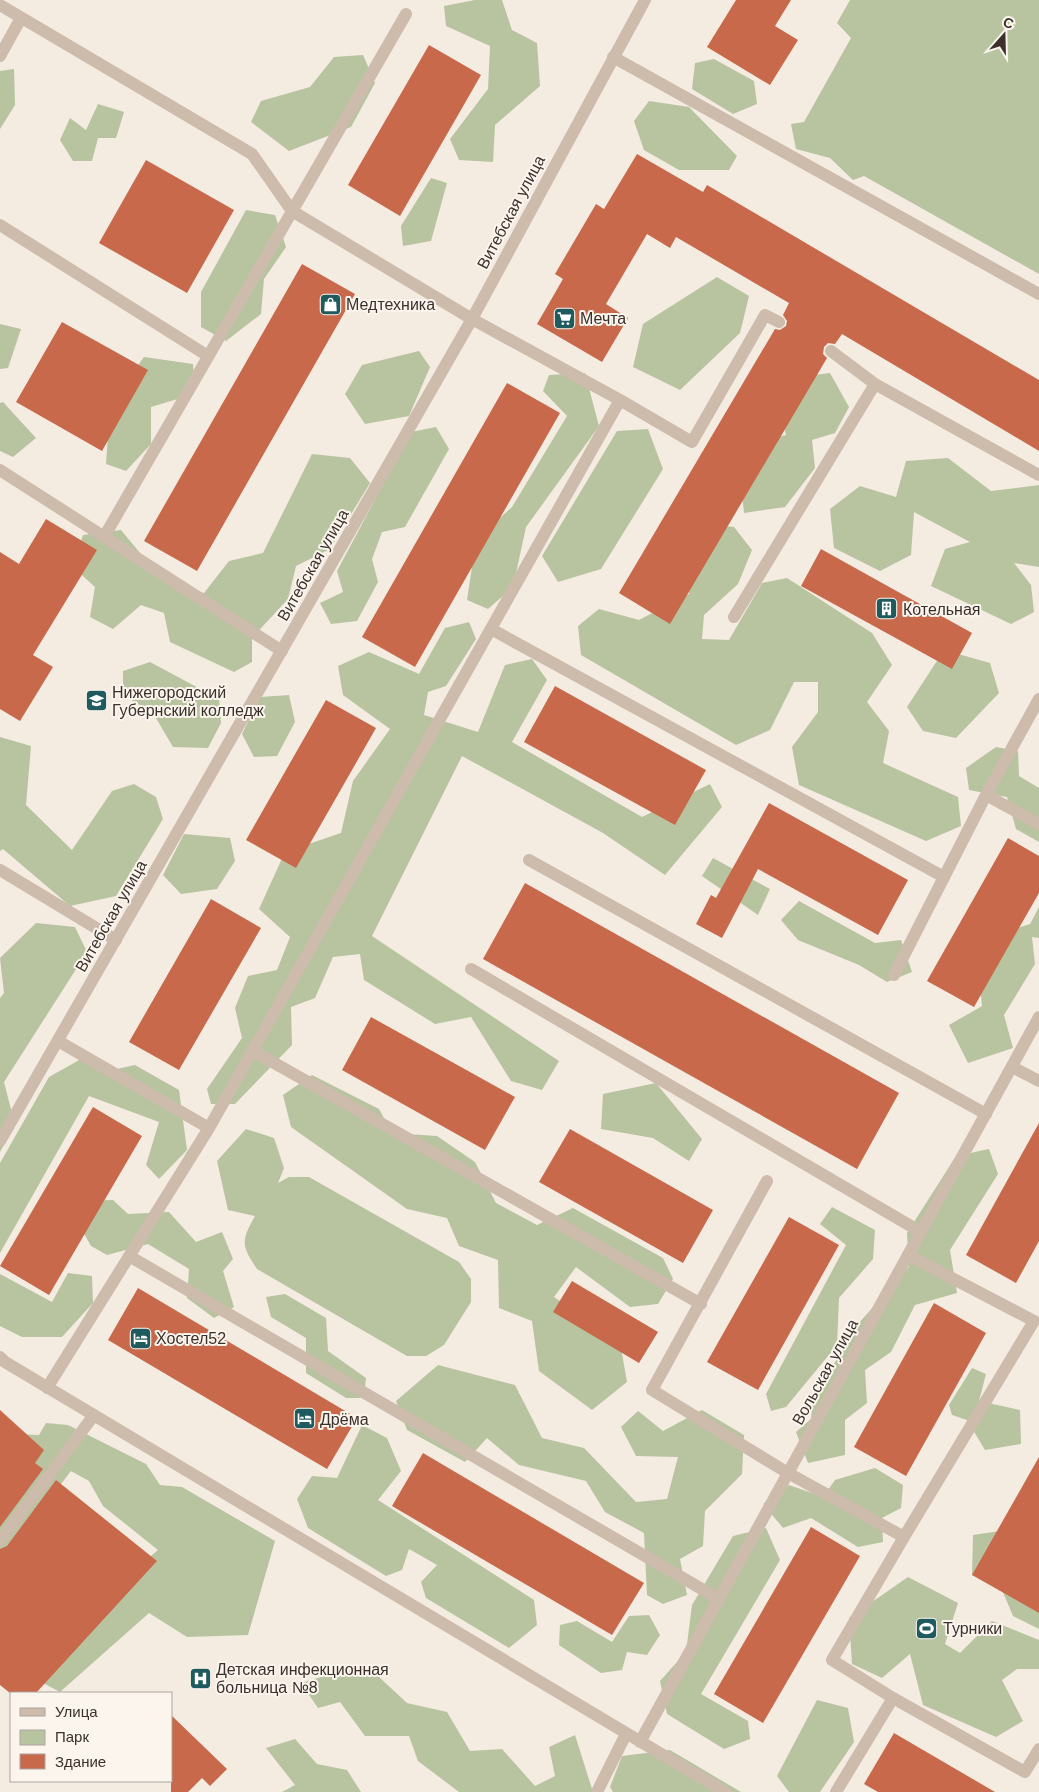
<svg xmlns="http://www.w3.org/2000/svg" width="1039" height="1792" font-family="Arial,sans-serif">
	<rect width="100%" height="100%" fill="#f4ebe1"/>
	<!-- green -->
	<path fill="#b8c4a0" d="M475,0H502L512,30L537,43L540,86L495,125L493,162L459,160L450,139L488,89L490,46L446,26L444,6Z
		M850,0H1039V274L864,176L853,180L830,158L796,149L791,124L804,122L851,38L837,23Z
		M363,55L375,83L351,127L289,151L251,122L261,101L310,87L334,57Z
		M714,59L754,81L757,104L733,114L692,89L695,63Z
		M14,69L15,105L0,129V71Z
		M649,101L689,107L737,156L729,170H679L644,150L634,121Z
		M98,104L124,112L116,138H98L92,161H73L60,140L70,118L86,130Z
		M431,178L447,183L431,241L403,246L401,226Z
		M246,210L275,215L286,247L264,279L261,314L226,341L201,327V292Z
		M717,277L749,296L740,333L680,390L633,367L643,324Z
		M0,324L21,329L8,368L0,369Z
		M419,351L430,367L409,416L365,424L345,394L362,365Z
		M144,357L193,364L194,394L151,407V444L126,471L106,464L110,404Z
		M585,373L599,426L526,527L513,587L488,609L467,600L476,540L512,507L567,416L543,391L549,375Z
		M830,373L849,407L835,433L812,440L815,468L785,507L744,513L740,475L763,440L786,435L780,409L799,377Z
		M3,402L36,438L13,457L0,451V403Z
		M436,427L449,449L405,527L382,532L372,559L378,582L357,621L331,624L320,603L343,592L337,571L411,432Z
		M648,429L663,469L601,569L558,582L542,556L617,431Z
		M312,454L350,458L370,483L330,549L296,566L288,599L252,638V662L234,672L170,642L164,613L141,605L113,629L90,617L95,587L73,567L83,535L121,530L164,582L204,593L229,561L263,553Z
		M948,458L991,491L1039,485V567L1014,563L1031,585L1034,612L1011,624L931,586L945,549L970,542L914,512L911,555L880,571L834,548L830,509L860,486L896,497L906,461Z
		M714,525L734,527L752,550L738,584L704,615L702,639L729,640L762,583L787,578L872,633L892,665L867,702L889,731L883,763L958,797L961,826L926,841L799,785L792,747L818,712V682H794L770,730L736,745L581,655L578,626L599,609L639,620L689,594L687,564Z
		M469,622L476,639L446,686L428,692L424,715L478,732L505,665L532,659L547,680L512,742L642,817L710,784L722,807L665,875L603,833L462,756L372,936L559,1061L542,1090L511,1081L471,1017L435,1024L364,980L360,954L333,957L315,998L291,1007L292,1045L235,1104H211L207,1089L242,1038L235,1008L248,976L277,970L290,937L259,909L285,852L341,833L353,781L390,729L343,695L338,666L369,652L419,674L445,628Z
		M944,650L990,663L999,693L956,738L923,731L907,707Z
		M150,662L219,699L221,723L208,748L173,747L153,713L123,695V671Z
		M289,695L295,722L277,756L254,757L242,734L260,697Z
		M0,737L31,746L26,805L72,850L112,791L134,784L156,797L163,819L116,896L70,906L3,849L0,851Z
		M996,747L1018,751L1019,776L1039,788V842L1016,829L1007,797L969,790L966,768Z
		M184,834L230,838L235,861L217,889L181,894L163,875Z
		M713,858L770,889L758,915L702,876Z
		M799,901L875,943L901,940L912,972L887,982L859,965L798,940L781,920Z
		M1039,907V938L1032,937L1035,964L1004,1015L1013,1048L968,1063L949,1025L982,1006L978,966L999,934L1030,924Z
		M36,923L75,927L87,952L4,1082L15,1125L0,1152V998L4,993L0,958Z
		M81,1059L103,1072L135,1065L179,1090L187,1150L159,1179L146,1165L159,1122L89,1096L0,1253V1163L49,1077Z
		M312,1075L379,1109L392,1133L437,1136L475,1162L496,1203L537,1225L573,1208L663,1258L673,1279L658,1304L630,1307L576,1267L554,1297L620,1342L627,1382L592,1410L539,1371L532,1321L499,1308L498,1260L459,1246L447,1218L407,1209L291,1127L283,1095Z
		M656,1083L702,1139L689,1161L653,1138L601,1129L603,1094Z
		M246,1129L274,1138L284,1168L278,1183L289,1177H309L459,1262L471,1279V1302L444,1345L426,1356H407L257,1269C241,1245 241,1241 255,1216L228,1210L217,1161Z
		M989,1149L998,1174L950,1250L957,1293L915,1305L891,1352L865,1370L867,1403L845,1420V1455L808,1463L796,1432L811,1419L813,1399L858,1324L909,1267L907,1233L956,1156Z
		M113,1200L128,1214L169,1212L196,1242L222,1232L233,1259L223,1271L234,1307L214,1318L187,1298L189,1269L148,1244L107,1255L91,1246L73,1214L84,1201Z
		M832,1207L875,1230L873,1259L839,1298L837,1345L786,1407L771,1411L766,1394L846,1245L820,1224Z
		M68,1273L92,1276L93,1303L62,1337H22L0,1326V1274L52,1302Z
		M285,1294L326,1318L328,1351L366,1378L364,1398H346L306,1373V1338L271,1317L266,1297Z
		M438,1365L515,1385L542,1438L584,1448L636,1502L667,1499L678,1457L636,1456L621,1427L638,1411L663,1431L702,1410L744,1435L742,1474L705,1511L703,1546L680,1559L687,1595L663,1604L647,1595L644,1533L605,1512L586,1481L519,1465L487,1438L465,1462L407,1430L396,1401Z
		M972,1368L986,1374L979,1401L1020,1410L1021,1444L985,1450L967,1420L952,1415L949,1405Z
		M46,1423L68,1425L146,1464L160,1485L182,1487L275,1541L248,1635L187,1637L149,1613L60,1692L26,1674L84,1612L158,1550L103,1506L89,1481L71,1471L0,1563V1494L14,1434L39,1435Z
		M362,1425L387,1438L401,1471L378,1500L534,1600L537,1625L509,1648L426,1598L421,1582L437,1565L409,1549L402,1570L386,1576L308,1528L297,1499L312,1476L337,1478Z
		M875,1468L903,1485L901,1508L882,1518L883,1542L858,1547L811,1518L783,1528L763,1504L789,1485L823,1497L835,1480Z
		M766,1528L780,1560L701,1694L748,1721L750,1739L724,1749L667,1714L660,1681L686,1652L692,1605L733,1536Z
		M1000,1531L1039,1569V1629L1013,1616L1000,1585L972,1575L973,1535Z
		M908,1577L958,1603L945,1644L960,1653L992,1621L1039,1640V1669H1017L1002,1680L1023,1721L996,1737L923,1705L910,1654L882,1678L852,1664L849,1618Z
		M649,1615L660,1635L647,1655L627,1652L622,1670L601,1673L559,1645L560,1625L577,1621L612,1642L629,1616Z
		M365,1664L407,1703L447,1712L470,1751L502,1749L535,1786L555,1776L549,1747L575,1735L593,1792H459L418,1761L409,1736H365L340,1702L318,1708L301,1683Z
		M817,1700L848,1708L854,1742L820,1792H789L777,1776Z
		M295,1739L317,1764L347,1770L361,1792H282L295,1785L266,1748Z
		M670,1750L741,1792H613L610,1787L622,1756Z"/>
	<!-- building -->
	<path fill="#c8694b" d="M736,0H791L775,26L798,40L770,85L707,47Z
		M429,45L481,75L400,216L348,185Z
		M637,154L703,192L707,185L1039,380V451L842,334L835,344L828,343L824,347L823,354L827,358L670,624L619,593L775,329L780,330L786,326L787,321L783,315L789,303L676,237L670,248L647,234L606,304L628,318L602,362L537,324L563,279L555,274L596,204L604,209Z
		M146,160L234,210L187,293L99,243Z
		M302,264L355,294L197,571L144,541Z
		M62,322L148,370L102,451L16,402Z
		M507,383L560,413L415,667L362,637Z
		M46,519L97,550L33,655L53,667L20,721L0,709V552L19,564Z
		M821,549L972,633L952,669L801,586Z
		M555,686L706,770L675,825L524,742Z
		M326,700L376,728L296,868L246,840Z
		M769,803L908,880L878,935L758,869L722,938L696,924L711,895L716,898Z
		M1008,838L1039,856V893L974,1007L927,981Z
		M525,883L899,1093L857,1169L483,959Z
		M211,899L261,928L179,1070L129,1042Z
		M371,1017L515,1097L485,1150L342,1070Z
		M93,1107L142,1136L49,1295L0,1266Z
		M1039,1123V1241L1016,1283L966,1255Z
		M570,1129L713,1210L683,1263L539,1182Z
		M789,1217L839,1245L758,1390L707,1362Z
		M572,1281L658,1332L639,1363L553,1312Z
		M138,1288L357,1418L327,1469L108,1340Z
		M934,1303L986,1333L906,1476L854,1447Z
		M0,1410L44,1450L35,1463L43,1469L0,1527Z
		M423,1453L644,1583L612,1635L392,1506Z
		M1039,1457V1613L972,1575Z
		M56,1480L157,1561L36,1693H10L0,1685V1549L7,1546Z
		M811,1527L860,1556L763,1723L714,1694Z
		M171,1715L227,1769L210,1786L202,1778L188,1792H171Z
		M894,1733L995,1792H878L864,1784Z"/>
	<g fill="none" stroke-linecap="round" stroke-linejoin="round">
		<!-- lane -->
		<path stroke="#cdbbac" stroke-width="12" d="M0,5L252,154L292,211L472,319L620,400L209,1128
			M0,56L21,18
			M0,225L208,356
			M831,351L875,384
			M620,400L692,442L765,315L779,322
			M0,470L282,651
			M104,537L406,14
			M734,617L875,384L1039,475
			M491,629L944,877
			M986,795L1039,699
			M529,860L986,1114
			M0,870L116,940
			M471,969L921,1232
			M894,975L986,795L1039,824
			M253,1051L701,1304
			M1012,1067L1039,1081
			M767,1181L652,1390L788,1473L904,1537L832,1660L893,1698
			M129,1256L719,1599
			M47,1388L209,1128L58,1041
			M904,1537L1034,1321L908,1255
			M0,1541L94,1415
			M597,1792L626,1734
			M836,1792L893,1698L1025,1772L1039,1749"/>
		<!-- street -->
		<path stroke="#cdbbac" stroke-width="12" d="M613,57L1039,294
			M0,1141L472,319L645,0
			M0,1357L5,1362L725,1792
			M640,1742L1039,1017"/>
	</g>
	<!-- icons -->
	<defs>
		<symbol id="shop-square" viewBox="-11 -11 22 22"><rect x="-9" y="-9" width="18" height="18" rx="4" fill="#1f5a5e" stroke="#fbf5ee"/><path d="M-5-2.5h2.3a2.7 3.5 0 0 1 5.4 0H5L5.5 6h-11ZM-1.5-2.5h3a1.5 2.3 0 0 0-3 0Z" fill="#fff"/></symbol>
		<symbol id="supermarket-square" viewBox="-11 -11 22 22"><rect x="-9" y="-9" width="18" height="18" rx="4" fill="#1f5a5e" stroke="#fbf5ee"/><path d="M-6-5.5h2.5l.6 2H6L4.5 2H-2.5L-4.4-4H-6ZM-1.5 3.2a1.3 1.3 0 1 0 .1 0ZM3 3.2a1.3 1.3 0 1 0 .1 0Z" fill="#fff"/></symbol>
		<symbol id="building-square" viewBox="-11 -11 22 22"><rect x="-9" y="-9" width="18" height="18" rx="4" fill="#1f5a5e" stroke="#fbf5ee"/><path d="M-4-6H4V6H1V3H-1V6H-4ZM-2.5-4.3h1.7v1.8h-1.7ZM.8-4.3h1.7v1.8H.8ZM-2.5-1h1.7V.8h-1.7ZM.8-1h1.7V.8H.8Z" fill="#fff"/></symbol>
		<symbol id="university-square" viewBox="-11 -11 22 22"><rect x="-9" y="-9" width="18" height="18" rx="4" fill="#1f5a5e" stroke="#fbf5ee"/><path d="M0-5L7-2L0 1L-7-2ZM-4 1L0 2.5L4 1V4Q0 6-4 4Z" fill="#fff"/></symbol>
		<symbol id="hotel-square" viewBox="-11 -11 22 22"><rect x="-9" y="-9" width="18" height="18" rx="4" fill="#1f5a5e" stroke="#fbf5ee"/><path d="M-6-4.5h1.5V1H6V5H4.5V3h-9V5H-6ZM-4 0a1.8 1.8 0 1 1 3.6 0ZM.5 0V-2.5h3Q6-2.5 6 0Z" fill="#fff"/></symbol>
		<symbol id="stadium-square" viewBox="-11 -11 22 22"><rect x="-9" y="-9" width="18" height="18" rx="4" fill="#1f5a5e" stroke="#fbf5ee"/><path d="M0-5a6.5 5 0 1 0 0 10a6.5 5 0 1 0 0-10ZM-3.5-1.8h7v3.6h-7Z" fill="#fff"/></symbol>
		<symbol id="hospital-square" viewBox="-11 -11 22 22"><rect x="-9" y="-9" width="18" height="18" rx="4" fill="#1f5a5e" stroke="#fbf5ee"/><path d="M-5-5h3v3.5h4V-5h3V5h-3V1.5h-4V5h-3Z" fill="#fff"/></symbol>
	</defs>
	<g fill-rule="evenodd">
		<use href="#shop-square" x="318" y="292" width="25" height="25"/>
		<use href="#supermarket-square" x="552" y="306" width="25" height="25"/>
		<use href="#building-square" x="874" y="596" width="25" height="25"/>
		<use href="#university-square" x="84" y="688" width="25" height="25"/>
		<use href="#hotel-square" x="128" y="1326" width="25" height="25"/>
		<use href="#hotel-square" x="292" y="1406" width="25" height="25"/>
		<use href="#stadium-square" x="914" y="1616" width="25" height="25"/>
		<use href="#hospital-square" x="188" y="1666" width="25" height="25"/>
	</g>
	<g text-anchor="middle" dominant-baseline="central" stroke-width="4" stroke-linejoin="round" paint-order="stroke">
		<!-- street labels -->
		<g font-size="16" fill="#3b302b" stroke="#fbf5ee">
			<text transform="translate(511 212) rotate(-62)">Витебская улица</text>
			<text transform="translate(313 565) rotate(-60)">Витебская улица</text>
			<text transform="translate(111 916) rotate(-60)">Витебская улица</text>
			<text transform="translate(825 1372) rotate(-61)">Вольская улица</text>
		</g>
		<!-- poi labels -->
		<g font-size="16" fill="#3b302b" stroke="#fbf5ee" text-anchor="start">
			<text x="346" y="304">Медтехника</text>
			<text x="580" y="318">Мечта</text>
			<text x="903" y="609">Котельная</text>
			<text x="112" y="692">Нижегородский<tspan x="112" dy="18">Губернский колледж</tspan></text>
			<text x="156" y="1338">Хостел52</text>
			<text x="320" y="1419">Дрёма</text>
			<text x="943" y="1628">Турники</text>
			<text x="216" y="1669">Детская инфекционная<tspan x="216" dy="18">больница №8</tspan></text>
		</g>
	</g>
	<!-- legend -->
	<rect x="10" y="1692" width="162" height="90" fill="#fbf5ee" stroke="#aea6a0"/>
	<rect x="20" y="1708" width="25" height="8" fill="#cdbbac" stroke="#aea6a0"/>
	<text x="55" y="1717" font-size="15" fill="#3b302b">Улица</text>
	<rect x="20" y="1730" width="25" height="15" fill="#b8c4a0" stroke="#aea6a0"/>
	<text x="55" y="1742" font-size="15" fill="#3b302b">Парк</text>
	<rect x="20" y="1754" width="25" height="15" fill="#c8694b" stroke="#aea6a0"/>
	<text x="55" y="1767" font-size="15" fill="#3b302b">Здание</text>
	<!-- north arrow -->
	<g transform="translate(1004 35) rotate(20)" stroke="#fbf5ee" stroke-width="4" paint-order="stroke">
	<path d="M0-4L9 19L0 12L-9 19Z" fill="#3b302b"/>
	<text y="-8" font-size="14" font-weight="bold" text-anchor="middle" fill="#3b302b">С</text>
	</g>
</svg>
